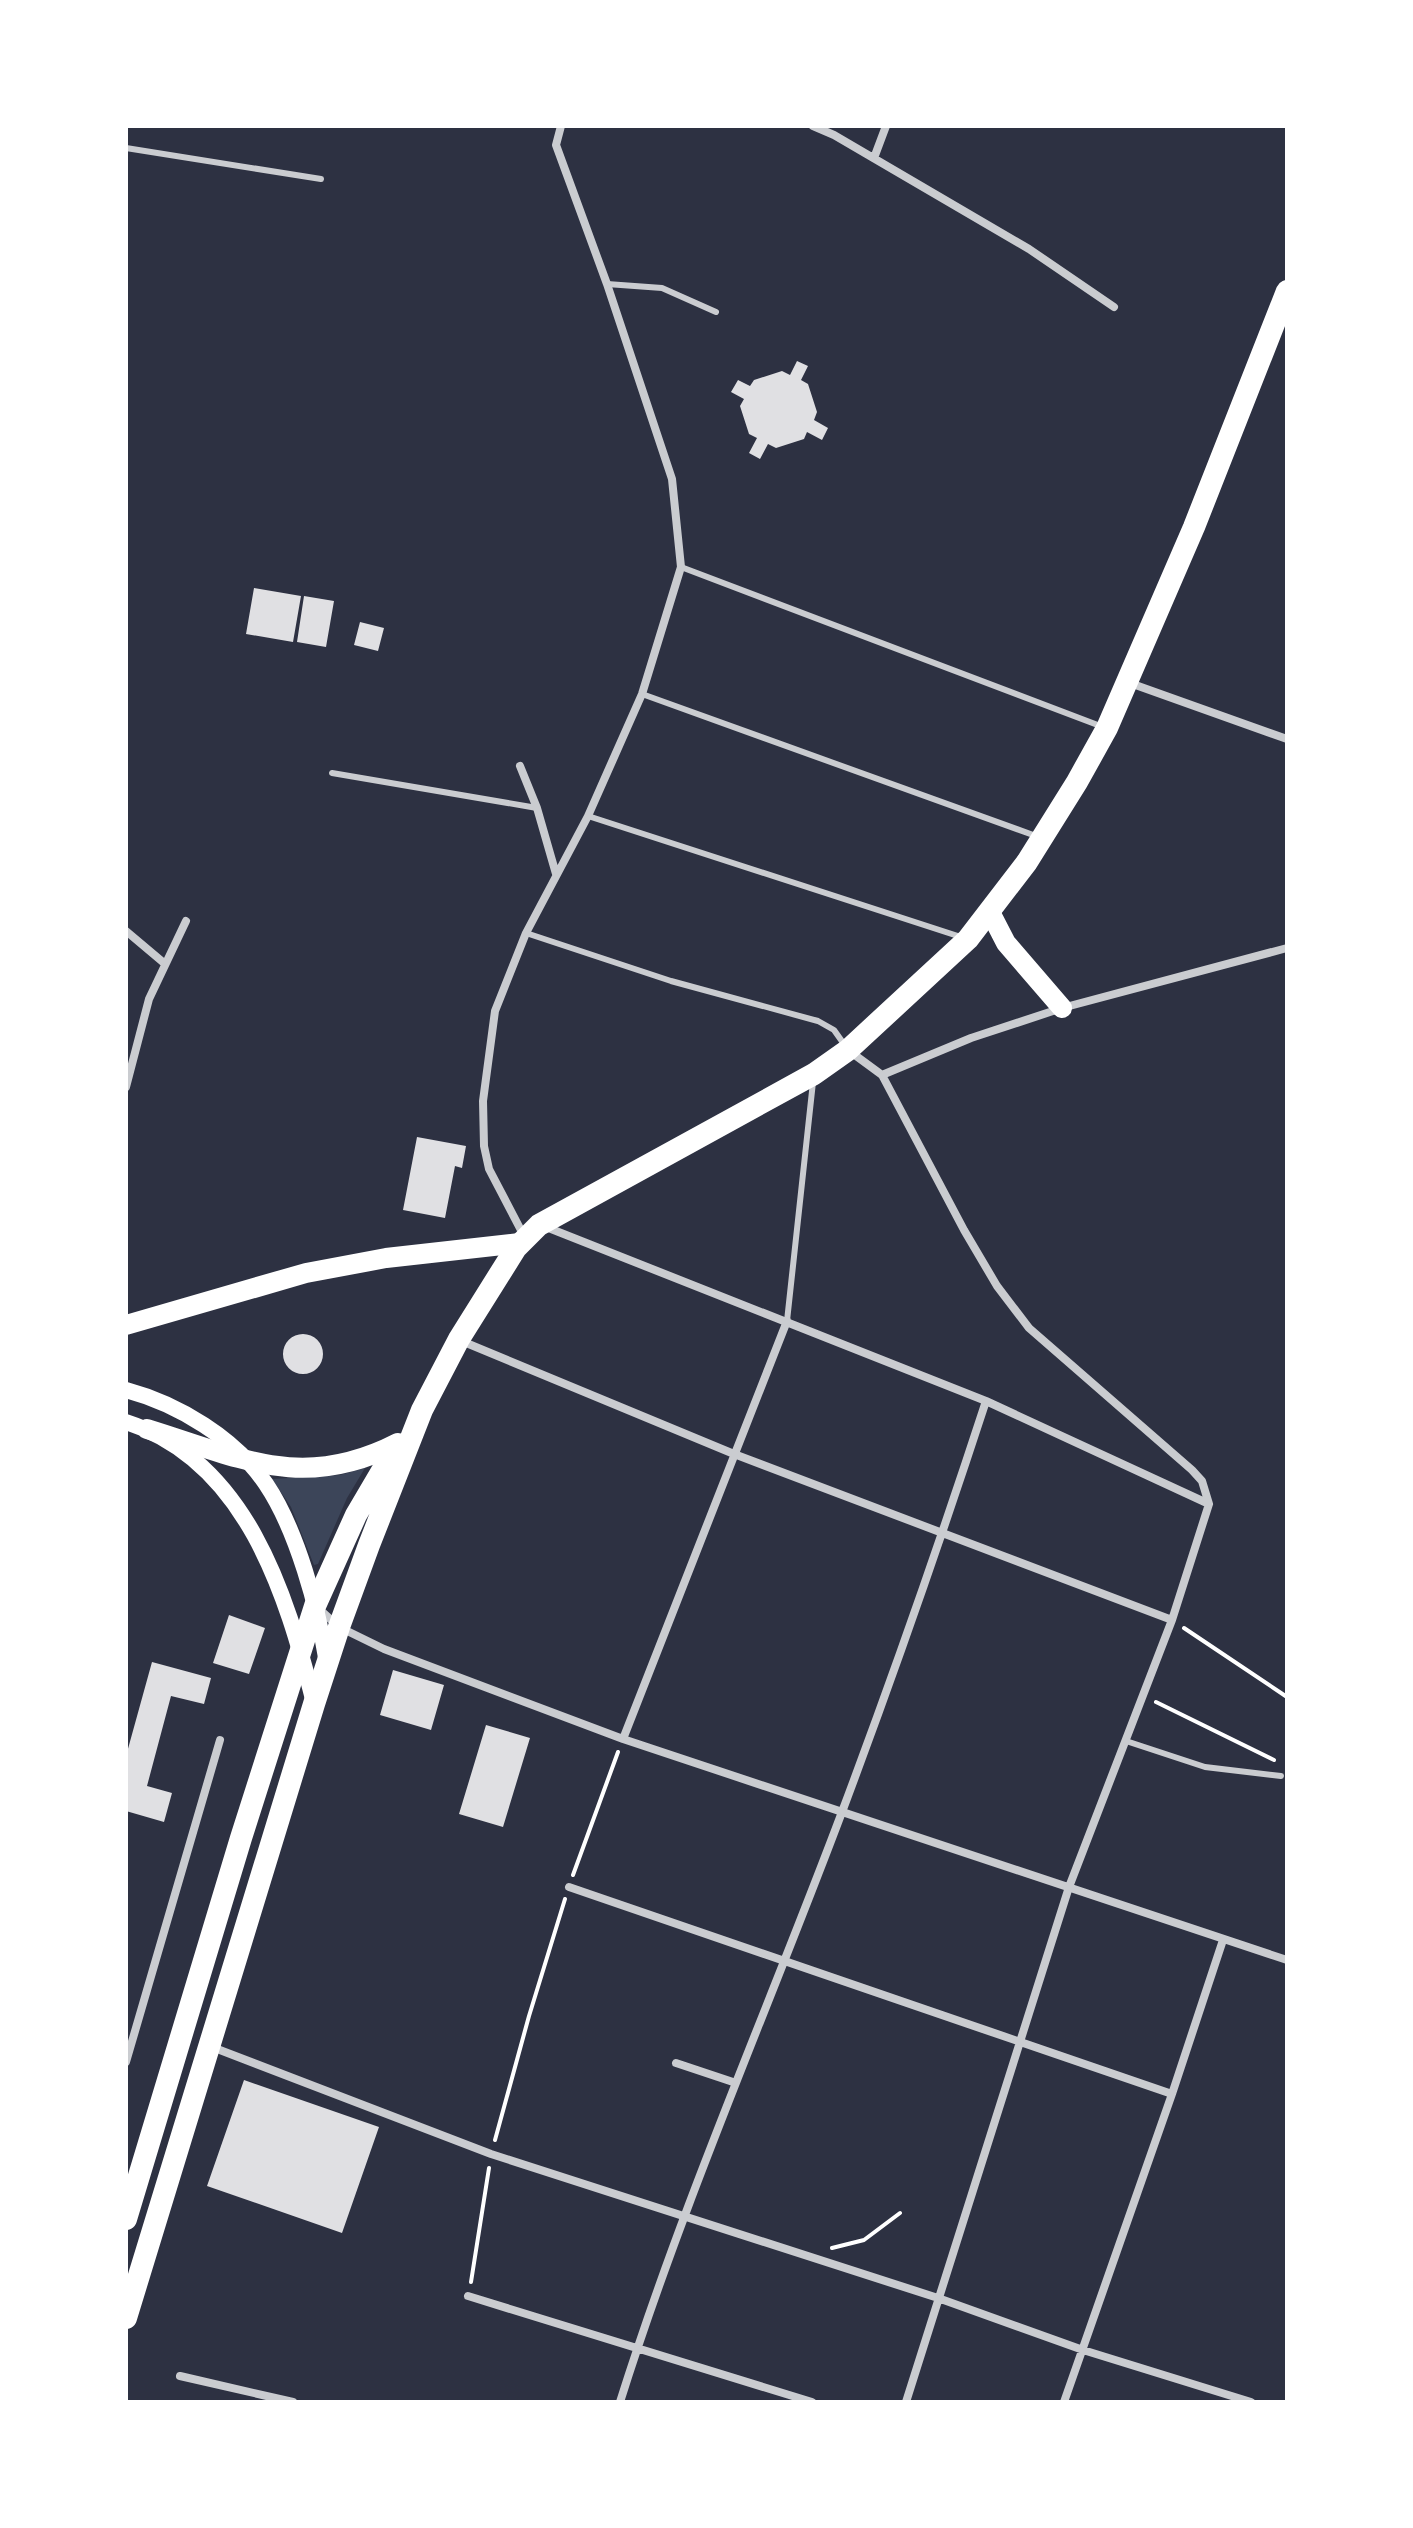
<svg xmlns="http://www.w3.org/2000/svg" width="1413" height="2528" font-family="Helvetica,sans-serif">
	<rect width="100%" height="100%" fill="#2d3142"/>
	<!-- green -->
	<path fill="#3c4559" d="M365,1468L347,1498L318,1564L314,1565L291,1507L272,1479L340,1475Z"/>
	<!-- building -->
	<path fill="#e0e0e3" d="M797,361L808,366L801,380L808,384L817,412L814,420L828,428L822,440L807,432L804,439L776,448L768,444L760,459L749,453L757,438L749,434L740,406L744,399L731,392L738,380L750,386L754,380L782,371L790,375Z
		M254,588L301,596L293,642L246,634Z
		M304,596L334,601L326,647L297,642Z
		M360,622L384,628L378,651L354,645Z
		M417,1137L466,1146L462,1168L455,1166L445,1218L403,1210Z
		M283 1354a20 20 0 1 1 40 0a20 20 0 1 1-40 0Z
		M229,1615L265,1628L249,1674L213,1663Z
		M152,1662L211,1678L204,1704L171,1696L147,1786L172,1793L164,1822L126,1811V1756Z
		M393,1670L444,1685L431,1730L380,1715Z
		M486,1725L530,1738L503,1827L459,1814Z
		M244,2080L379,2127L342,2233L207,2186Z"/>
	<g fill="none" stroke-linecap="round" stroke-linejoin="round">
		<!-- path -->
		<path stroke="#fff" stroke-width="4" d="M1184,1628L1287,1697
			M1156,1702L1274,1760
			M573,1875L618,1752
			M495,2140L529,2016L565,1899
			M832,2248L864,2240L900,2213
			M471,2282L489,2168"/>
		<!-- service -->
		<path stroke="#caccd0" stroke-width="6" d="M126,148L321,179
			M607,284L662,288L716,312
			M681,567L1103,727
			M642,694L1036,836
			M332,773L537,808
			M588,816L961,937
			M526,933L671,981L818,1021L834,1030L846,1047
			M787,1321L813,1082
			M1126,1741L1205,1767L1281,1776"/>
		<!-- minor -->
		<path stroke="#caccd0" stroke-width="8" d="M813,126L834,135L1029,249L1114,307
			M874,158L886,126
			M1127,682L1287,739
			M520,766L537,808L556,874
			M126,931L164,963
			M848,1050L882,1075L964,1230L997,1286L1029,1328L1192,1470L1202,1481L1209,1504
			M882,1075L971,1038L1062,1008L1287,948
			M126,1087L149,999L186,921
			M546,1227L986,1401L1209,1504L1172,1620L1069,1887L906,2402
			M524,1236L489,1169L484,1146L483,1101L495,1011L526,933L588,816L642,694L681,567L672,479L607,284L556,145L561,126
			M459,1340L734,1454L1172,1620
			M319,1609L339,1627L384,1649L623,1739L1287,1960
			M623,1739L787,1321
			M569,1887L1172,2094
			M212,2047L491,2154L938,2298L1083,2350L1251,2402
			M126,2062L220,1740
			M676,2063L736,2083
			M468,2296L812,2402
			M180,2376L293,2402
			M620,2402C683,2202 768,2009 842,1812C893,1676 941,1539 986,1401
			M1064,2402L1172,2094L1223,1940"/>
		<!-- secondary -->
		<path stroke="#fff" stroke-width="16" d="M126,1390C178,1404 235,1438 266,1484C297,1530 318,1608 327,1663
			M126,1422C246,1461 286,1592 314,1703"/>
		<!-- primary -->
		<path stroke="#fff" stroke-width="20" d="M990,912L1006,943L1062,1008
			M126,1325L306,1273L386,1258L520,1243
			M147,1429C241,1458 303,1492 398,1443"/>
		<!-- trunk -->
		<path stroke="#fff" stroke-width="22" d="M126,2219L241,1838L315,1606L356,1515L396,1447
			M126,2318L314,1704L339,1627L369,1545L422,1410L459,1339L516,1248L539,1225L814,1074L848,1050L968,939L1027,862L1077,782L1107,728L1194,527L1287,291"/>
	</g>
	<!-- border -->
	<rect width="1413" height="2528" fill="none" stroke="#ffffff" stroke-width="256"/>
</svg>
